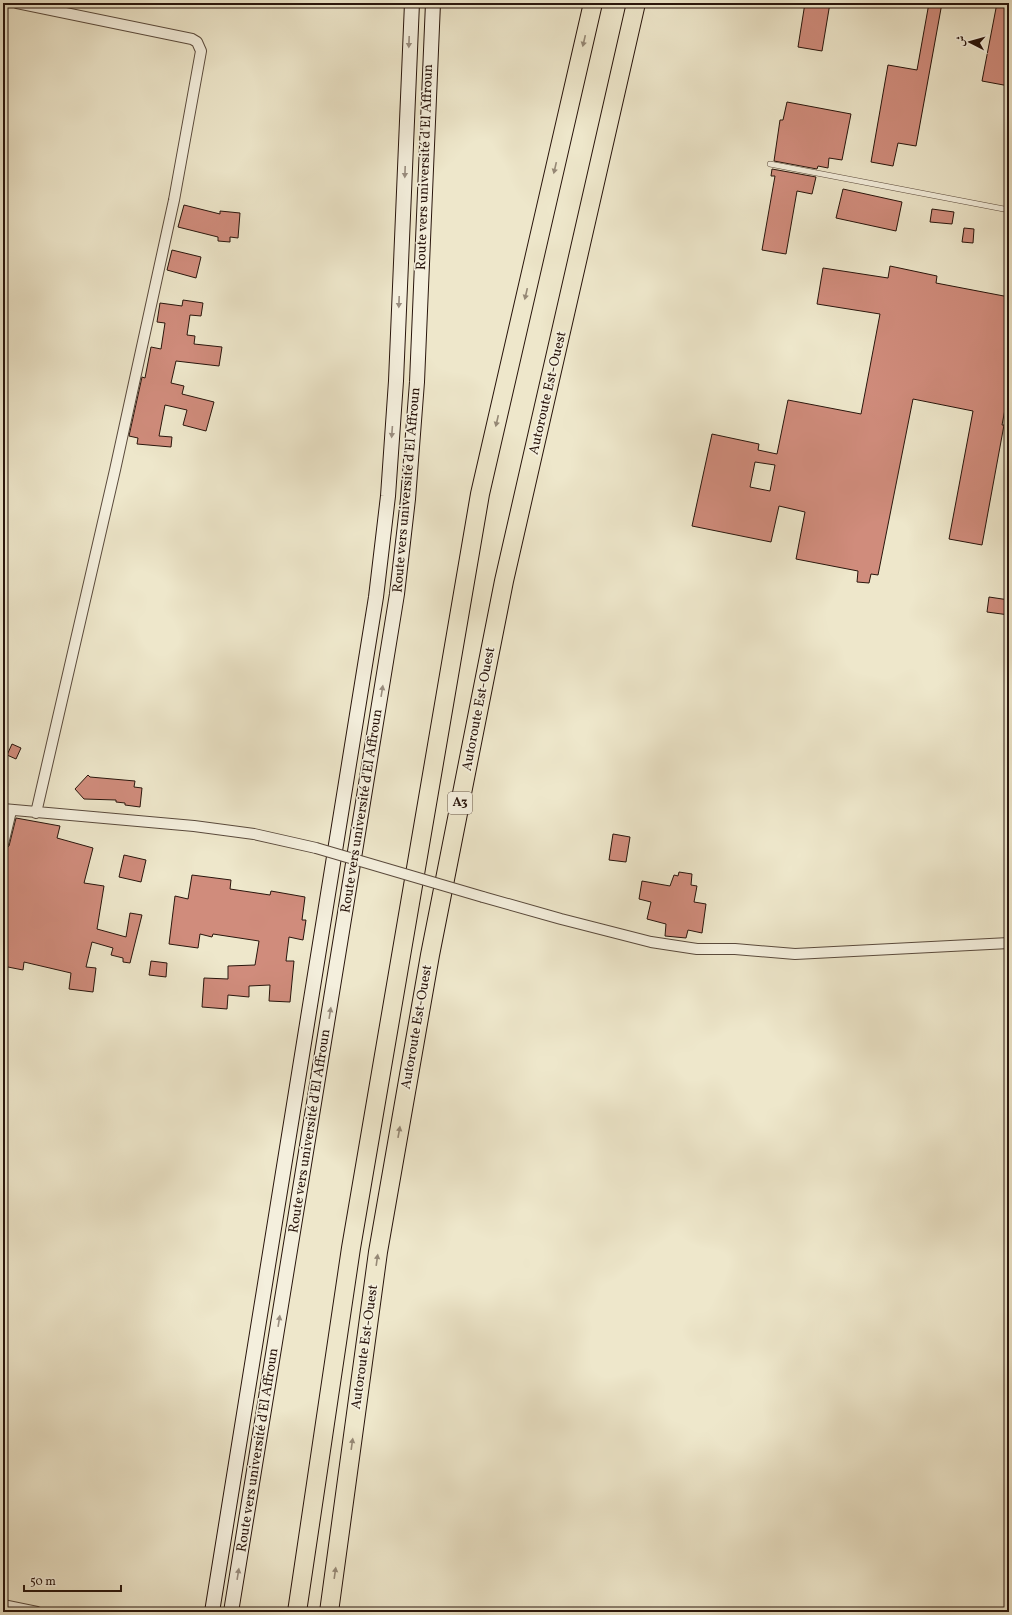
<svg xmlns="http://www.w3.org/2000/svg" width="1012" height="1615" font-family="Vollkorn,Amiri,serif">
	<rect width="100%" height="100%" fill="#eee7cb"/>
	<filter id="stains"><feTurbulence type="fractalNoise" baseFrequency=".005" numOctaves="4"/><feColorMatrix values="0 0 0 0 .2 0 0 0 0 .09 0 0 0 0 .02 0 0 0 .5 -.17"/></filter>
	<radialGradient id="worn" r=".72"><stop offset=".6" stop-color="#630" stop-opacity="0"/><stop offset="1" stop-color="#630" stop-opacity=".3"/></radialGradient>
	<!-- building -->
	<path fill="#d08c7c" stroke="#29150c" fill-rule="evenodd" d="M805,3H830L822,51L798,47Z
		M929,3H942L916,146L898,143L893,166L871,162L888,65L917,70Z
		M997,3H1009V86L982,81Z
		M787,102L851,114L842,160L829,158L828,168L818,166L817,169L774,161L780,120H783Z
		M772,169L816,177L812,194L797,191L786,254L762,250L775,176H771Z
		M843,189L902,202L896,231L836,218Z
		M184,205L220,214V211L240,213L238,238L230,237V242L218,241V237L178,227Z
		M932,209L954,212L952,224L930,222Z
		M964,228L974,229L973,243L962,242Z
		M172,250L201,257L196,278L167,270Z
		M890,266L937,276L936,283L1009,297V404H1006L1002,425H1004L982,545L949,539L973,411L913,399L878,575L871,574L869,583L857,582L858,571L796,559L805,512L779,506L771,542L692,526L712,434L759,444L758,450L777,454L788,400L861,414L880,314L817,304L823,268L888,278ZM755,462L775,465L770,491L750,487Z
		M183,300L203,303L201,316L190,315L187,335L195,336L194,344L222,347L219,366L176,361L171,383L184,386L182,394L214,402L206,431L183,425L187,410L165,405L159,436L172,437L171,447L137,444L138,438L129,436L142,377L145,378L151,347L161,349L165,323L157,322L160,303L182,306Z
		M989,597L1009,600V615L987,612Z
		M12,744L21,748L16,759L7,755Z
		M88,775L90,777L135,781L134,787L142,788L140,807L125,805V803L116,802V800L84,799L75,789Z
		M16,818L60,826L57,838L93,848L84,883L104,886L97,929L126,937L130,913L142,915L130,963L123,962V958L111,955L113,948L92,942L86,967L96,968L93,992L69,989L71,973L24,962L23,970L3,966V850L9,846Z
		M613,834L630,837L626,862L609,860Z
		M124,855L146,860L141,882L119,877Z
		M679,872L692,874L691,885L697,886L694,902L706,904L702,933L688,930L686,938L665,936L666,924L647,919L651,902L639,899L642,881L670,886L674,875L678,876Z
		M192,875L231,880L230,889L270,895L271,891L305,897L302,920H306L303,940L289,937L286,961H294L290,1002L269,1001L270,985L249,986V997L228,995L227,1009L202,1007L204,978L228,979V966L255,965L259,941L213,934L212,937L200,934L198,948L169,944L175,896L188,899Z
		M151,961L167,963L166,977L149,975Z"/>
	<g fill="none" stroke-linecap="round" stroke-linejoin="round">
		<defs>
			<path id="lane" d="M770,164L1009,210"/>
			<path id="street" d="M17,3L192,39L197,42L201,51L174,200L115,470L36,813
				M3,809L194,826L254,834L316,848
				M3,844L11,811
				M483,897L561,919L651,942L697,949H735L795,954L1009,943
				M3,1605L37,1612"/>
			<path id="secondary" d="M212,1612L376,597L388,496L396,381L412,3
				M231,1612L397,594L408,499L417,382L433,3"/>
			<path id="highway" d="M297,1612L351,1248L480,494L593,3
				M329,1612L378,1252L430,955L504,581L636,3"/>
		</defs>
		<!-- lane casing -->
		<use href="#lane" stroke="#5a4a3c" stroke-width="6"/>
		<!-- street casing -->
		<use href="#street" stroke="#5a4a3c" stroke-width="12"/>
		<!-- secondary casing -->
		<use href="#secondary" stroke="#29150c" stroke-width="16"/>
		<!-- highway casing -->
		<use href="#highway" stroke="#29150c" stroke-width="20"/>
		<!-- lane -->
		<use href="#lane" stroke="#f4efdd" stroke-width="5"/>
		<!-- street -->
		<use href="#street" stroke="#f4efdd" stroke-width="10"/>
		<!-- secondary -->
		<use href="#secondary" stroke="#f4efdd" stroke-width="14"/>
		<!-- highway -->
		<use href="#highway" stroke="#eee7cb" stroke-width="18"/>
		<defs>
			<path id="street-bridge" d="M316,848L483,897"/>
		</defs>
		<!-- street-bridge casing -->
		<use href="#street-bridge" stroke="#5a4a3c" stroke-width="12" stroke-linecap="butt"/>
		<!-- street-bridge -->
		<use href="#street-bridge" stroke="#f4efdd" stroke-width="10"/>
	</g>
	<!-- one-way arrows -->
	<defs><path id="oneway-solid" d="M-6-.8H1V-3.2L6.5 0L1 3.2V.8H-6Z"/></defs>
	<g fill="#958875">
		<use href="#oneway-solid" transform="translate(584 41) rotate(103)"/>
		<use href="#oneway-solid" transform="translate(555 168) rotate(103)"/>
		<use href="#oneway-solid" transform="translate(526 294) rotate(103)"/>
		<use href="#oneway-solid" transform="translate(497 421) rotate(103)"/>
		<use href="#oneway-solid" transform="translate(399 1132) rotate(-80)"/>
		<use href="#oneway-solid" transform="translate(377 1260) rotate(-82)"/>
		<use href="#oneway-solid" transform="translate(352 1444) rotate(-82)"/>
		<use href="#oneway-solid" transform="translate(335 1573) rotate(-82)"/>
	</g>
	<g fill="#998d7f">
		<use href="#oneway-solid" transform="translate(409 42) rotate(92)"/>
		<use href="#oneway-solid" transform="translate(405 172) rotate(92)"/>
		<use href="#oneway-solid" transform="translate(399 302) rotate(92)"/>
		<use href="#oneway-solid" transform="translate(392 432) rotate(94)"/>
		<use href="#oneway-solid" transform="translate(382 691) rotate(-81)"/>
		<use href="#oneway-solid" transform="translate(330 1013) rotate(-81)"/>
		<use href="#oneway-solid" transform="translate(279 1321) rotate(-81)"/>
		<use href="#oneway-solid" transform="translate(238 1574) rotate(-81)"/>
	</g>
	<g text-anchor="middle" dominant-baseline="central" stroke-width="3.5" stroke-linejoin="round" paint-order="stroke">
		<!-- shield labels -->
		<rect fill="#f4efdd" stroke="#66564b" stroke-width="1" x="448" y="792" width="24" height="22" rx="3"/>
		<g font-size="13" font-weight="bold" fill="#29150c">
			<text x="460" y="803">A3</text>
		</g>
		<!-- street labels -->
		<g font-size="14" fill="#29150c" stroke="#f4efdd">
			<text transform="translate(425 167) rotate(-88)">Route vers université d'El Affroun</text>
			<text transform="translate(548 393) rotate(-77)">Autoroute Est-Ouest</text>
			<text transform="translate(407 490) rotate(-85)">Route vers université d'El Affroun</text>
			<text transform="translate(479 709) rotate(-79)">Autoroute Est-Ouest</text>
			<text transform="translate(362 811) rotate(-81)">Route vers université d'El Affroun</text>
			<text transform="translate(417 1027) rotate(-80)">Autoroute Est-Ouest</text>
			<text transform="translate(310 1131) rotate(-81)">Route vers université d'El Affroun</text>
			<text transform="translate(365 1347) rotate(-82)">Autoroute Est-Ouest</text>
			<text transform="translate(258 1450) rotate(-81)">Route vers université d'El Affroun</text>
		</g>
	</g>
	<!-- margin -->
	<rect width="1012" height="1615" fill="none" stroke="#eee7cb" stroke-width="16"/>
	<rect x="4" y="4" width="1004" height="1607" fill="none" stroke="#29150c" stroke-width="2"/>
	<rect x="8" y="8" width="996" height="1599" fill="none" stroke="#29150c"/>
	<!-- north arrow -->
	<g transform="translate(970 42) rotate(276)" stroke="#f4efdd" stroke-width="3" paint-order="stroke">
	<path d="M0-3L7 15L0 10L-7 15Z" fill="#29150c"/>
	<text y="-6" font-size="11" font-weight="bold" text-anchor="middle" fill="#29150c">ش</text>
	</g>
	<!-- scale -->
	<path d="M24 1585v6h97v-6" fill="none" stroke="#29150c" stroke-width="2"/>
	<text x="30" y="1585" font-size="12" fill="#29150c" stroke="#f4efdd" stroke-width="3" paint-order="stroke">50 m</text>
	<rect width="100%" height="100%" filter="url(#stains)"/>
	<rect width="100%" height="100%" fill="url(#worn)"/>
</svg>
